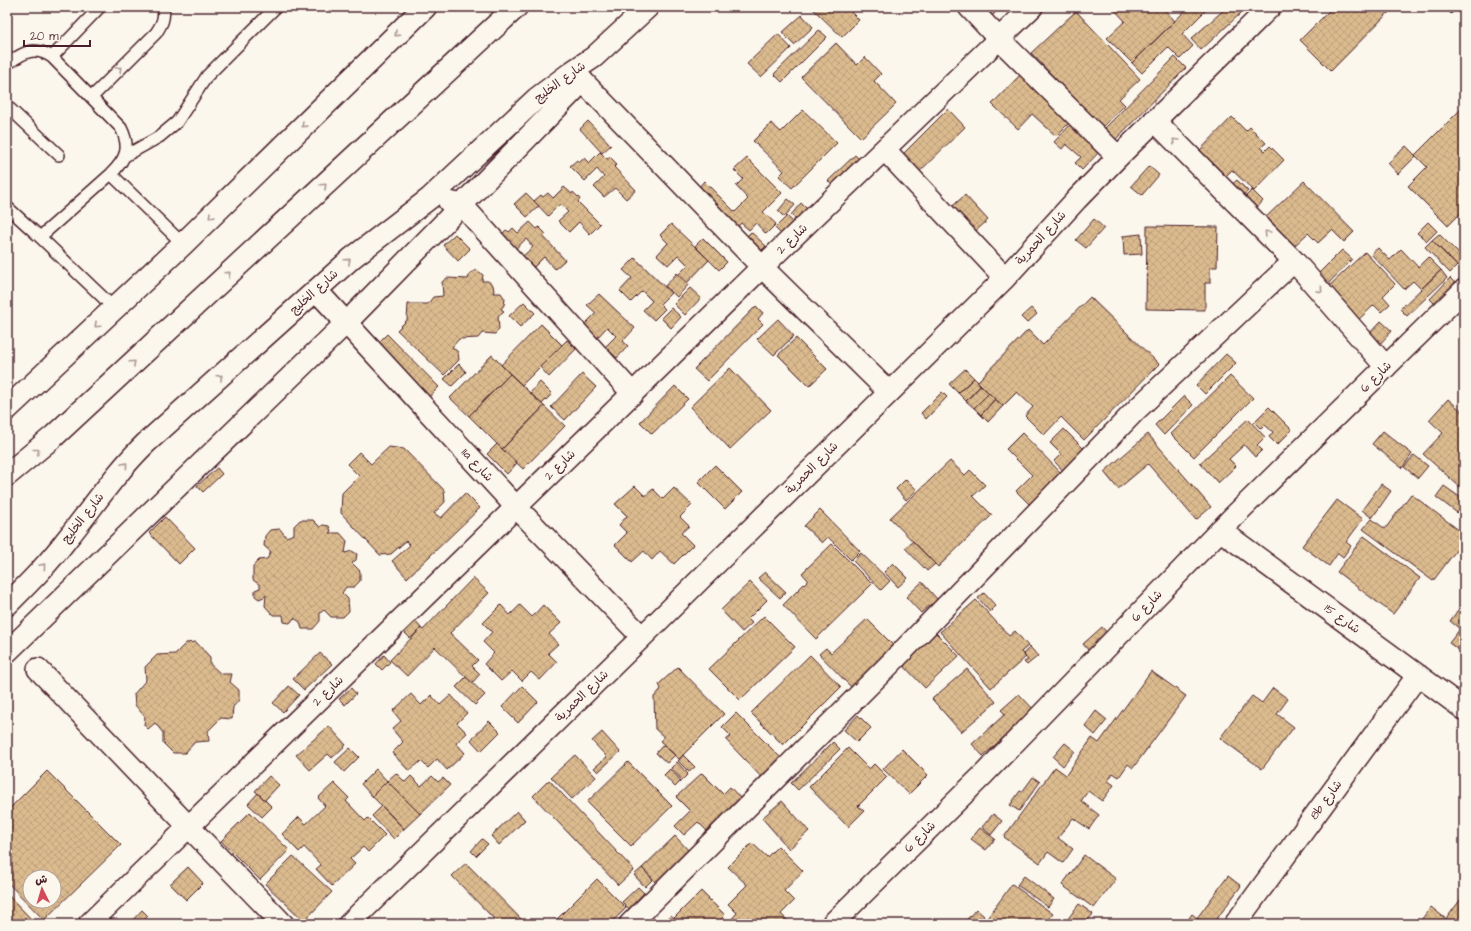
<svg xmlns="http://www.w3.org/2000/svg" width="1471" height="931" font-family="'Architects Daughter','Playpen Sans Arabic',sans-serif">
	<defs>
		<pattern id="building-cross-hatch" width="8" height="8" patternUnits="userSpaceOnUse"><rect width="8" height="8" fill="#dbbb8e"/><path d="M0 0l8 8M0 8l8-8" fill="none" stroke="#bda07b"/></pattern>
	</defs>
	<rect width="100%" height="100%" fill="#fbf7ec"/>
	<filter id="ink" filterUnits="userSpaceOnUse"><feTurbulence type="fractalNoise" baseFrequency=".025" numOctaves="2"/><feDisplacementMap in="SourceGraphic" scale="8" xChannelSelector="R" yChannelSelector="G"/><feConvolveMatrix kernelMatrix="1 2 1 2 8 2 1 2 1" color-interpolation-filters="sRGB"/></filter>
	<g filter="url(#ink)">
		<!-- building -->
		<path fill="url(#building-cross-hatch)" stroke="#4a1f2b" fill-rule="evenodd" d="M811,7H849L847,8L859,20L842,37Z
			M862,7H873L868,12Z
			M984,7H1001L992,16Z
			M1112,7H1162L1175,21L1132,63L1107,38L1125,21Z
			M1189,7H1209L1182,34L1193,46L1180,59L1168,47L1142,73L1132,63Z
			M1227,7H1235L1241,13L1201,50L1191,39Z
			M1333,7H1394L1331,71L1300,40Z
			M1445,7H1458L1451,14Z
			M1076,11L1140,79L1119,99L1125,105L1102,127L1031,53Z
			M802,15L813,27L794,45L782,33Z
			M819,30L827,37L782,82L774,74Z
			M778,34L791,48L761,77L747,64Z
			M836,43L857,65L865,57L881,74L874,81L896,104L861,138L801,77Z
			M1175,57L1186,68L1115,140L1104,129Z
			M1020,75L1070,122L1056,136L1032,114L1018,129L992,104Z
			M948,109L965,127L913,178L896,161Z
			M1461,109L1464,113V210L1448,226L1408,186L1427,167L1415,155Z
			M803,110L837,143L792,188L779,176L784,171L753,141L771,123L781,132Z
			M1232,117L1246,131L1250,127L1266,143L1261,147L1265,151L1270,146L1284,160L1254,191L1232,170L1226,176L1200,150Z
			M588,121L611,145L602,153L580,129Z
			M1072,123L1101,150L1082,170L1075,163L1081,157L1066,144L1062,149L1054,142Z
			M1406,146L1416,156L1398,174L1388,163Z
			M600,152L607,159L610,157L617,164L614,167L636,190L626,199L615,188L604,197L594,187L604,177L597,169L585,181L570,166L577,160L579,163L584,158L589,163Z
			M855,155L861,161L835,187L828,181Z
			M747,158L782,193L763,212L776,224L766,234L756,223L749,230L741,223L733,232L694,193L704,181L735,212L748,199L736,186L743,179L734,170Z
			M1149,166L1159,175L1142,195L1131,186Z
			M1237,180L1248,191L1240,198L1229,187Z
			M1304,181L1354,232L1344,242L1332,230L1318,243L1308,233L1293,247L1265,218Z
			M564,187L572,194L573,192L580,199L578,202L600,224L590,234L579,222L569,232L558,221L568,212L560,204L548,216L534,201L541,195L543,197L548,193L553,198Z
			M1252,190L1263,201L1254,211L1243,199Z
			M526,193L539,206L527,217L514,204Z
			M965,195L988,220L970,236L947,211Z
			M788,199L795,205L784,217L778,211Z
			M801,203L808,210L797,221L791,215Z
			M787,216L794,223L782,235L775,228Z
			M1094,219L1104,228L1086,248L1076,240Z
			M530,222L537,229L539,227L546,234L543,236L565,260L555,269L544,257L534,267L523,256L533,247L526,239L514,250L500,236L506,230L509,232L513,228L518,233Z
			M1428,222L1437,231L1427,241L1417,233Z
			M671,224L709,260L687,283L678,275L688,265L678,255L668,265L657,255L668,243L660,235Z
			M1147,226L1218,227L1217,267H1210V283H1205V310L1146,309Z
			M751,232L766,246L758,254L744,239Z
			M455,234L470,249L458,261L443,245Z
			M1141,234L1142,254L1124,255L1123,236Z
			M1439,234L1464,259L1457,266L1432,240Z
			M703,238L727,262L719,270L695,246Z
			M1432,240L1457,266L1450,273L1425,247Z
			M1378,248L1390,260L1401,249L1418,267L1428,257L1441,270L1421,289L1413,281L1404,289L1371,254Z
			M1342,250L1352,259L1326,286L1316,276Z
			M1365,252L1395,284L1383,296L1390,304L1381,312L1374,305L1356,322L1325,290Z
			M635,258L671,293L660,304L665,309L654,320L643,310L652,301L642,291L631,302L620,291L632,278L623,270Z
			M477,270L483,275L482,281H488L493,285L494,291L493,293H501L505,299L504,305L501,309L504,311L498,316L499,329L495,334L482,333L478,338L459,339L452,347L458,352L459,360L444,375L397,330L407,320L408,304H428L433,297L443,296L442,282L447,278L468,279L470,273Z
			M1441,270L1447,278L1407,316L1400,309Z
			M677,273L689,284L677,297L665,286Z
			M1450,278L1460,288L1440,309L1430,299Z
			M690,288L701,298L685,315L674,304Z
			M599,294L635,328L623,341L628,346L617,358L605,347L616,336L607,327L597,338L584,325L596,313L587,305Z
			M1090,297L1159,364L1084,440L1061,417L1044,435L1025,416L1033,407L1017,392L1003,406L977,382L1028,330L1043,345Z
			M524,302L535,313L520,327L509,316Z
			M756,306L763,313L758,319L763,324L707,381L694,369Z
			M671,308L681,317L671,328L661,318Z
			M1031,308L1037,314L1027,323L1021,317Z
			M778,319L794,336L774,355L757,339Z
			M1381,321L1392,331L1377,347L1366,337Z
			M541,324L562,345L522,385L501,365Z
			M387,334L439,387L429,397L376,345Z
			M796,338L827,369L809,386L778,355Z
			M567,340L576,349L549,377L540,367Z
			M1226,354L1236,363L1205,394L1196,385Z
			M492,355L510,374L469,416L450,398Z
			M459,364L466,372L452,386L444,379Z
			M730,368L771,410L730,449L690,407Z
			M965,369L974,378L958,393L949,384Z
			M510,374L544,406L502,449L469,416Z
			M582,374L596,387L565,420L551,407Z
			M1230,376L1253,398L1194,457L1171,434Z
			M974,378L981,385L966,401L958,393Z
			M540,382L552,394L542,404L530,393Z
			M981,385L989,393L974,408L966,401Z
			M675,386L688,399L652,434L640,422Z
			M942,392L947,397L926,419L921,413Z
			M989,393L995,399L981,415L974,408Z
			M1184,396L1193,405L1164,435L1155,425Z
			M995,399L1003,406L988,422L981,415Z
			M1448,399L1464,413V484L1461,488L1423,454L1443,433L1429,420Z
			M544,406L565,426L523,469L502,449Z
			M1269,407L1292,430L1277,445L1269,437L1273,432L1265,425L1261,429L1254,422Z
			M1248,419L1265,437L1257,445L1262,450L1255,457L1244,445L1229,459L1236,466L1218,483L1200,463Z
			M1064,429L1090,455L1069,477L1054,461L1061,454L1050,443Z
			M1383,431L1412,454L1402,468L1372,444Z
			M1022,433L1062,474L1030,505L1016,491L1032,475L1006,449Z
			M1148,434L1211,507L1196,520L1148,464L1118,489L1104,472Z
			M497,444L517,463L507,474L487,454Z
			M389,447L404,449L444,490L445,502L434,513L441,518L465,493L480,508L407,578L392,561L410,545L406,541L391,554L380,555L341,513L342,493L359,476L347,464L359,452L371,464Z
			M1414,455L1428,466L1418,478L1404,467Z
			M950,461L965,475L970,470L985,485L973,496L992,515L938,567L890,518Z
			M715,465L742,492L725,509L698,482Z
			M217,468L222,474L203,492L197,486Z
			M906,479L917,490L906,500L896,489Z
			M1381,484L1391,491L1372,518L1362,510Z
			M635,486L645,496L653,489L663,499L674,488L692,505L680,517L689,526L681,533L693,545L674,564L660,551L652,560L644,551L632,562L615,545L627,533L619,525L627,516L615,504Z
			M1444,486L1464,500V518L1436,497Z
			M1411,494L1464,534V540L1433,581L1363,529L1372,519L1385,529Z
			M1337,500L1363,519L1346,542L1351,546L1343,557L1338,553L1329,566L1302,546Z
			M820,510L860,551L851,560L828,537L822,543L804,526Z
			M165,517L195,548L179,564L149,533Z
			M300,520H313L320,527L323,525L329,526L331,531L329,533H340L347,541L345,553L352,551L357,554L356,560L352,563L360,571V581L354,587H346L342,593L348,599L349,611L343,617H331L324,610L320,613V621L313,629H302L300,622L294,618L291,622L289,623L284,622L283,615H273L265,606L266,595L264,597L259,599L255,596V590L260,588V585L253,580V566L259,560L267,559L271,552L264,546L265,536L270,530L280,529L286,537L294,534V526Z
			M1364,536L1420,578L1393,614L1337,572Z
			M913,541L935,564L927,571L905,548Z
			M832,544L872,584L816,639L783,605L808,580L802,573Z
			M861,553L890,581L881,590L853,561Z
			M893,563L908,578L898,587L884,572Z
			M765,572L786,592L780,598L758,578Z
			M473,578L489,593L450,633L478,660L472,666L480,674L472,683L435,647L407,676L390,660L421,628L423,630Z
			M750,582L767,600L748,619L752,623L742,632L721,610Z
			M922,582L937,599L943,593L949,599L937,610L931,604L921,613L906,597Z
			M984,593L996,606L990,612L978,598Z
			M976,600L1009,636L1015,631L1028,646L1021,652L1026,657L991,688L940,632Z
			M1464,602V654L1449,643L1460,629L1450,621Z
			M501,605L510,615L520,605L532,617L543,605L561,623L549,634L558,644L548,653L557,662L540,680L531,672L522,681L512,671L501,681L484,664L494,653L483,642L492,632L483,623Z
			M764,616L795,647L740,700L709,669Z
			M867,619L896,648L853,689L819,654L826,648L831,653Z
			M415,621L421,628L411,639L404,632Z
			M1102,627L1108,634L1089,651L1083,644Z
			M935,632L959,656L925,688L901,663Z
			M196,642L210,657V664L221,674H232L230,682L239,690V700L233,707L232,719L221,718L208,731L209,741L195,742L185,753H173L163,743V733L155,723L148,729L144,725L145,717L135,705L134,694L146,680L145,667L157,655L175,654L186,643Z
			M1030,647L1038,656L1027,665L1024,662L1028,660L1023,654Z
			M320,653L332,664L304,690L293,679Z
			M384,655L390,662L382,670L376,664Z
			M810,655L841,687L783,745L751,713Z
			M678,667L724,714L679,759L660,741L664,737L655,729L654,697L661,689L659,684Z
			M967,669L996,702L961,732L932,699Z
			M1151,671L1186,696L1133,768L1128,764L1119,777L1113,773L1108,781L1114,785L1102,801L1088,791L1081,801L1099,815L1089,829L1073,818L1058,838L1073,849L1063,863L1048,852L1040,863L1004,837L1055,767L1066,775L1092,738L1099,743Z
			M466,677L485,695L475,705L456,687Z
			M289,686L299,695L283,712L273,703Z
			M522,686L538,702L518,723L502,707Z
			M351,688L356,694L345,705L339,699Z
			M1273,688L1288,699L1277,714L1294,727L1262,769L1220,738L1252,696L1262,703Z
			M411,694L421,705L431,695L440,705L451,695L467,713L457,723L467,733L456,743L465,753L447,770L437,759L428,768L421,761L409,771L392,753L403,742L392,729L401,721L393,711Z
			M1019,694L1034,710L983,756L972,744L1005,714L1001,710Z
			M1096,711L1107,720L1095,735L1085,726Z
			M736,713L785,762L765,781L726,740L731,736L722,727Z
			M858,715L871,728L857,742L844,730Z
			M489,721L500,732L481,751L471,740Z
			M329,726L346,745L332,758L328,754L310,770L296,755Z
			M602,732L620,752L598,772L594,768L607,757L592,741Z
			M833,742L840,749L798,790L791,783Z
			M1065,743L1075,751L1063,766L1053,757Z
			M663,745L675,755L667,763L656,753Z
			M350,748L359,757L344,772L335,762Z
			M848,748L869,769L874,764L887,777L858,806L864,811L848,827L809,787Z
			M902,749L928,775L909,794L883,769Z
			M575,755L596,777L572,799L551,777Z
			M683,755L695,767L689,772L678,761Z
			M628,762L672,806L631,846L587,802Z
			M677,762L688,774L682,780L671,768Z
			M376,769L387,781L372,796L361,784Z
			M670,769L681,781L675,787L664,775Z
			M47,771L121,845L44,920L7,882V811ZM30,877H54V901H30Z
			M396,773L405,782L411,776L421,786L432,776L438,782L443,778L450,785L420,814L387,781Z
			M702,773L723,794L730,787L742,800L708,832L698,822L684,835L675,826L690,811L676,797Z
			M269,776L279,785L265,800L255,791Z
			M1033,777L1040,782L1019,811L1010,805L1020,791L1022,792Z
			M549,780L634,870L618,885L533,796Z
			M387,781L420,814L404,829L372,796Z
			M334,783L349,798L346,801L365,821L368,818L385,835L368,852L363,847L350,859L355,864L332,886L316,869L321,865L304,847L299,852L282,834L299,817L306,824L325,806L318,798Z
			M258,793L272,807L262,817L248,804Z
			M782,801L809,831L789,849L762,818Z
			M382,806L404,829L394,839L372,816Z
			M517,811L525,820L499,845L491,836Z
			M250,812L289,850L260,880L221,841Z
			M993,814L1002,821L991,835L982,827Z
			M980,828L995,839L986,850L971,839Z
			M675,836L690,852L657,884L642,868Z
			M482,839L488,844L476,856L471,851Z
			M752,843L767,857L778,846L803,871L784,891L794,901L781,914L790,923L789,924H727L737,913L728,904L747,885L728,867Z
			M1084,855L1116,879L1094,908L1062,885Z
			M293,856L332,892L304,921L265,884Z
			M466,863L526,924H499L452,876Z
			M188,867L203,883L186,900L170,884Z
			M642,868L653,879L645,887L634,875Z
			M1024,876L1054,899L1048,907L1017,885Z
			M1228,876L1241,886L1213,924H1206L1197,918Z
			M597,879L626,908L610,924H552Z
			M1012,884L1053,914L1045,924H983Z
			M638,887L644,893L629,909L622,902Z
			M701,891L725,915L716,924H663L671,915L674,918Z
			M7,894L36,924H7Z
			M1464,895V924H1418L1431,907L1446,919Z
			M1079,904L1093,914L1085,924H1064Z
			M976,909L984,916L977,924H963Z
			M142,910L148,916L140,924H129Z
			M1192,914L1197,918L1206,924H1185Z
			M221,919L225,924H216Z"/>
		<g fill="none" stroke-linecap="round" stroke-linejoin="round">
			<defs>
				<path id="service" d="M52,57L100,7
					M7,64C23,53 33,45 52,57L121,128C131,148 126,159 111,174L40,237L7,207
					M92,97L156,33C162,24 165,18 163,7
					M7,106L59,155
					M125,156L159,137L177,122L207,76L276,7
					M111,174L183,244
					M40,237L115,309"/>
				<path id="minor" d="M969,7L999,39L1118,157
					M573,71L762,267L889,392
					M1154,120L1294,261L1386,367
					M885,150L1005,278
					M449,202L462,205L633,394
					M316,290L517,508L642,637
					M1220,530L1464,709
					M7,605C28,584 49,563 67,539C93,507 116,472 146,443L352,258L430,198L537,98L573,71L594,57L648,7
					M7,652L346,323L583,81
					M38,669L189,827L283,924
					M89,924L762,267L1032,7
					M349,924L642,637L1005,278L1077,199L1118,157L1270,7
					M630,924L893,661L1137,409L1294,261
					M832,924L984,774L1231,519L1464,290
					M1235,924L1418,675"/>
				<path id="primary" d="M7,409L183,244L425,7
					M7,475L54,436L516,7"/>
			</defs>
			<!-- service casing -->
			<use href="#service" stroke="#4a1f2b" stroke-width="14"/>
			<!-- minor casing -->
			<use href="#minor" stroke="#4a1f2b" stroke-width="24"/>
			<!-- primary casing -->
			<use href="#primary" stroke="#4a1f2b" stroke-width="25"/>
			<!-- service -->
			<use href="#service" stroke="#fbf7ec" stroke-width="11"/>
			<!-- minor -->
			<use href="#minor" stroke="#fbf7ec" stroke-width="21"/>
			<!-- primary -->
			<use href="#primary" stroke="#fbf7ec" stroke-width="22"/>
		</g>
		<!-- one-way arrows -->
		<defs><path id="oneway-chevron" d="M-2-3.5L2.5 0L-2 3.5" fill="none" stroke-width="1.6" stroke-linecap="round" stroke-linejoin="round"/></defs>
		<g stroke="#ab9695">
			<use href="#oneway-chevron" transform="translate(397 34) rotate(136)"/>
			<use href="#oneway-chevron" transform="translate(119 69) rotate(-45)"/>
			<use href="#oneway-chevron" transform="translate(304 125) rotate(136)"/>
			<use href="#oneway-chevron" transform="translate(1175 141) rotate(-135)"/>
			<use href="#oneway-chevron" transform="translate(324 186) rotate(-43)"/>
			<use href="#oneway-chevron" transform="translate(211 216) rotate(136)"/>
			<use href="#oneway-chevron" transform="translate(1267 233) rotate(-135)"/>
			<use href="#oneway-chevron" transform="translate(348 261) rotate(-42)"/>
			<use href="#oneway-chevron" transform="translate(228 274) rotate(-43)"/>
			<use href="#oneway-chevron" transform="translate(1320 290) rotate(49)"/>
			<use href="#oneway-chevron" transform="translate(97 325) rotate(137)"/>
			<use href="#oneway-chevron" transform="translate(133 363) rotate(-43)"/>
			<use href="#oneway-chevron" transform="translate(220 377) rotate(-42)"/>
			<use href="#oneway-chevron" transform="translate(37 451) rotate(-39)"/>
			<use href="#oneway-chevron" transform="translate(125 465) rotate(-50)"/>
			<use href="#oneway-chevron" transform="translate(43 566) rotate(-49)"/>
		</g>
	</g>
	<g text-anchor="middle" dominant-baseline="central" stroke-width="4" stroke-linejoin="round" paint-order="stroke">
		<!-- street labels -->
		<g font-size="12" fill="#4a1f2b" stroke="#fbf7ec">
			<text transform="translate(560 82) rotate(-36)">شارع الخليج</text>
			<text transform="translate(1041 238) rotate(-48)">شارع الحمرية</text>
			<text transform="translate(792 239) rotate(-44)">شارع 2</text>
			<text transform="translate(314 292) rotate(-42)">شارع الخليج</text>
			<text transform="translate(1376 377) rotate(-45)">شارع 6</text>
			<text transform="translate(477 465) rotate(47)">11a شارع</text>
			<text transform="translate(560 465) rotate(-44)">شارع 2</text>
			<text transform="translate(812 468) rotate(-45)">شارع الحمرية</text>
			<text transform="translate(83 518) rotate(-52)">شارع الخليج</text>
			<text transform="translate(1147 606) rotate(-46)">شارع 6</text>
			<text transform="translate(1342 619) rotate(36)">شارع 15</text>
			<text transform="translate(328 691) rotate(-44)">شارع 2</text>
			<text transform="translate(582 696) rotate(-44)">شارع الحمرية</text>
			<text transform="translate(1326 800) rotate(-54)">8b شارع</text>
			<text transform="translate(920 837) rotate(-45)">شارع 6</text>
		</g>
	</g>
	<!-- margin -->
	<rect width="1471" height="931" fill="none" stroke="#fbf7ec" stroke-width="24"/>
	<rect x="12" y="12" width="1447" height="907" fill="none" stroke="#4a1f2b" stroke-width="1.5" filter="url(#ink)"/>
	<!-- north arrow -->
	<g transform="translate(42 889) rotate(355)"><circle r="19" fill="#fbf7ec" stroke="#b4a19f"/>
	<path d="M0-3L7 15L0 10L-7 15Z" fill="#d1495b"/>
	<text y="-6" font-size="11" font-weight="bold" text-anchor="middle" fill="#4a1f2b">ش</text>
	</g>
	<!-- scale -->
	<path d="M24 40v6h66v-6" fill="none" stroke="#4a1f2b" stroke-width="2"/>
	<text x="30" y="40" font-size="12" fill="#4a1f2b" stroke="#fbf7ec" stroke-width="3" paint-order="stroke">20 m</text>
</svg>
